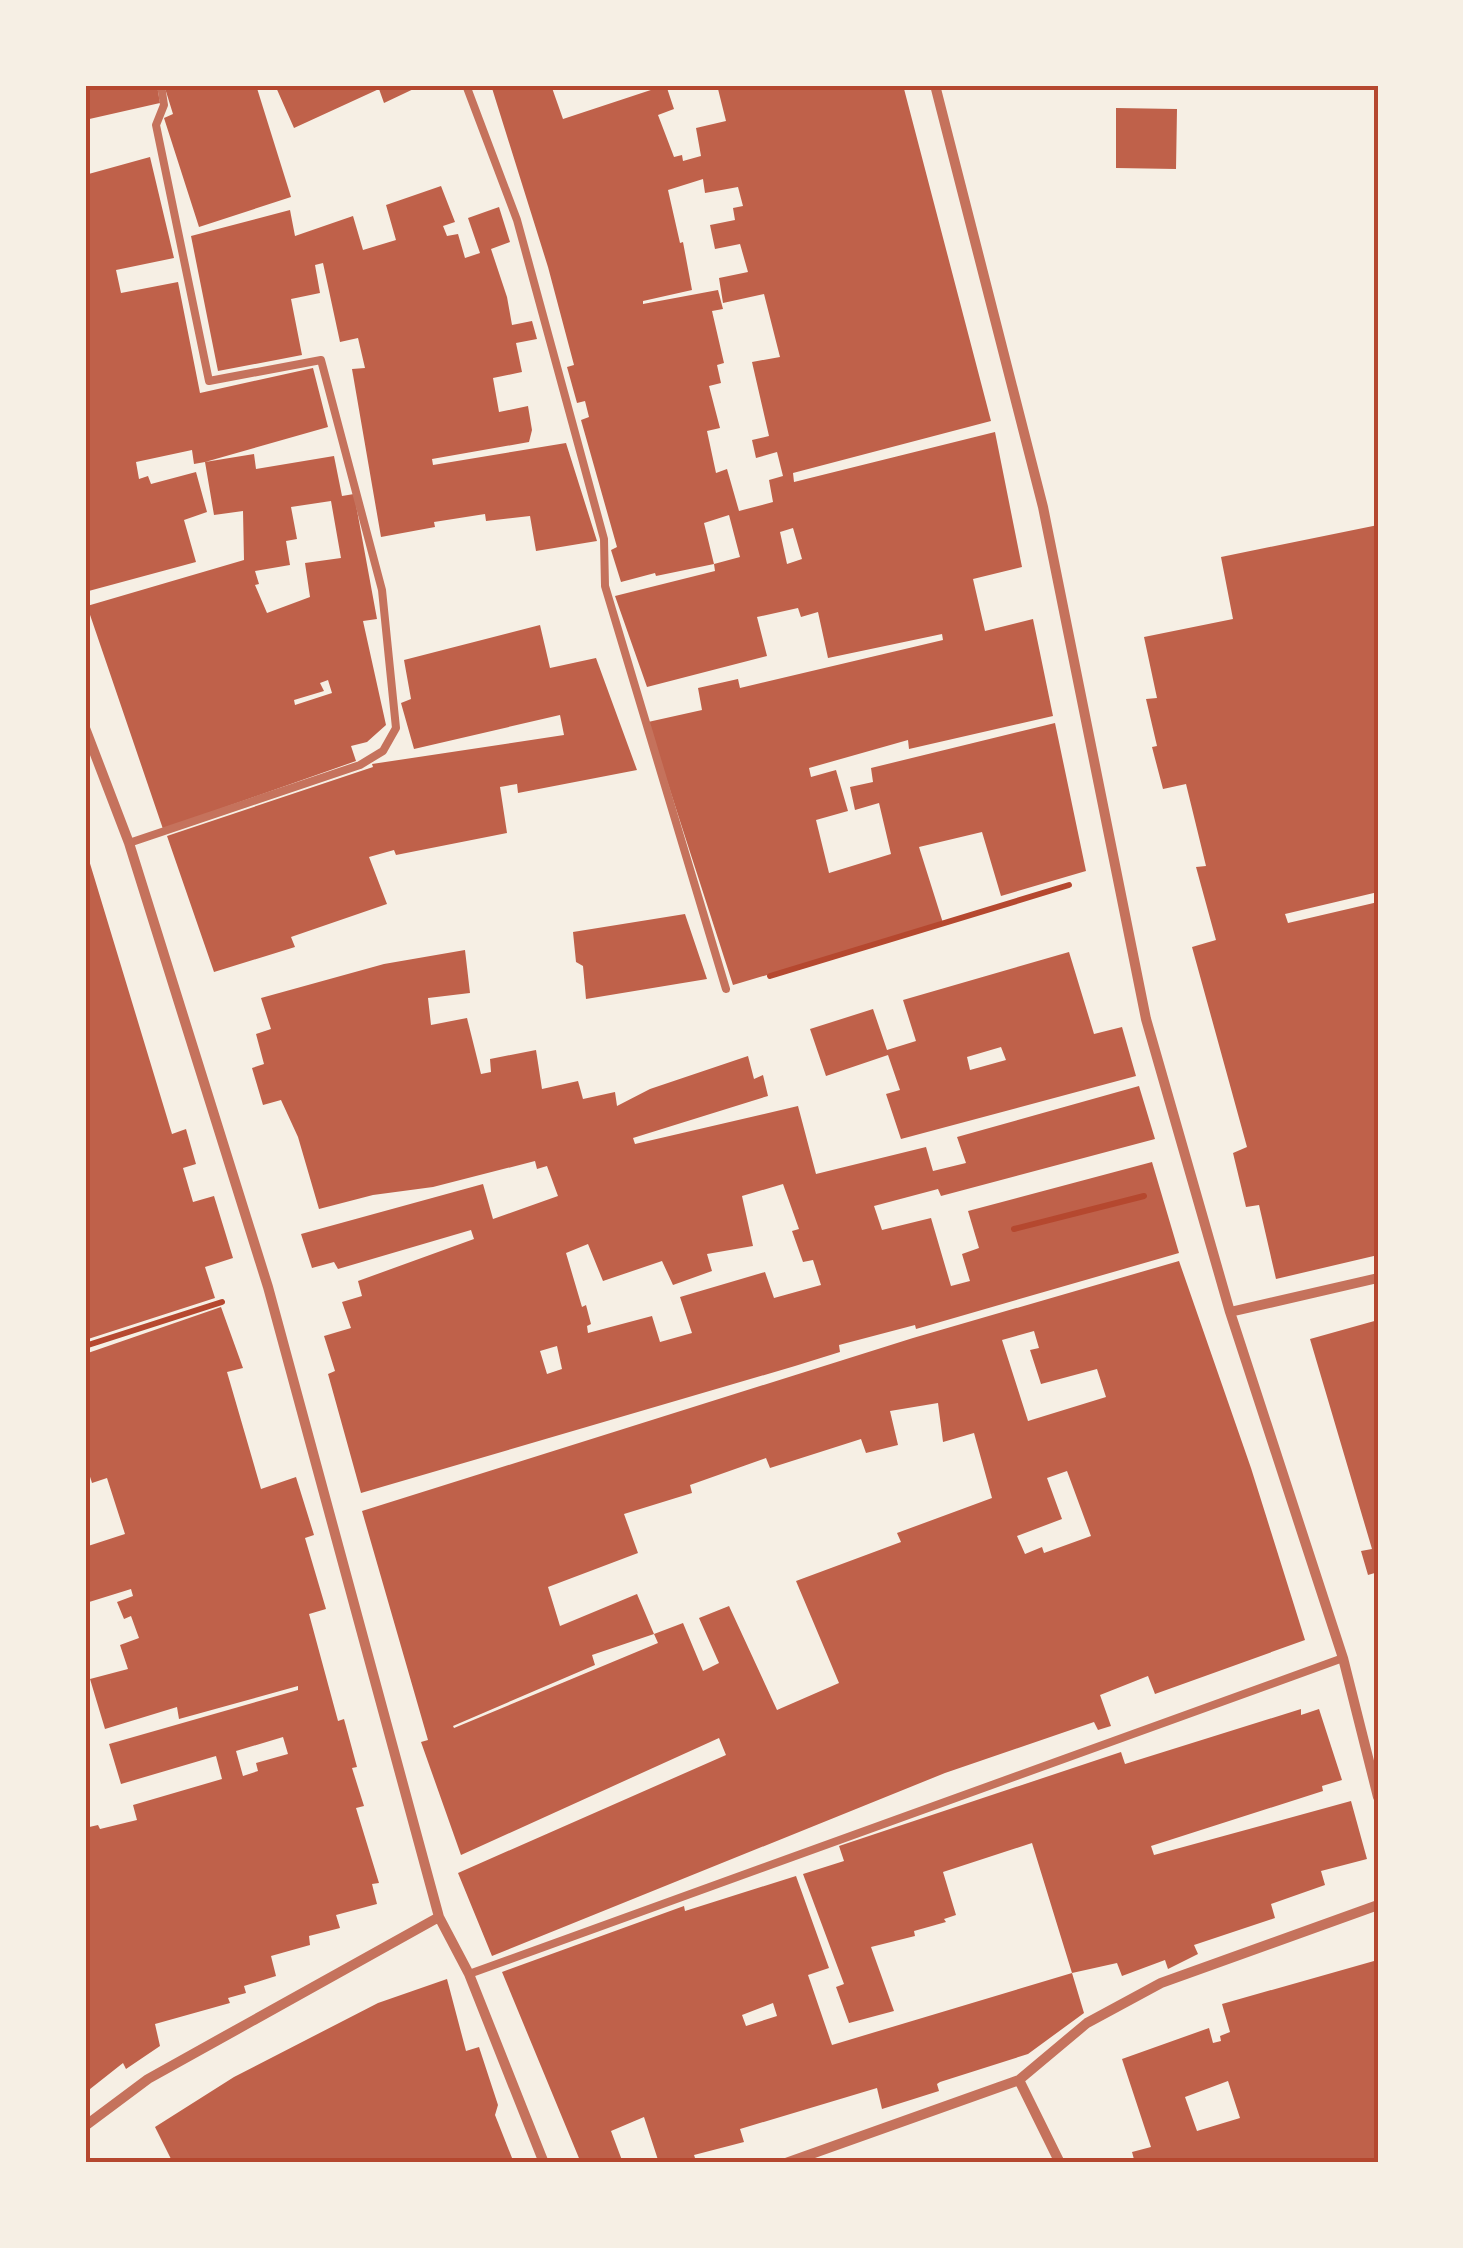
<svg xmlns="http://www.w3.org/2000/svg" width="1463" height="2248" font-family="'Open Sans',sans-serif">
	<rect width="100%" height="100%" fill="#f6efe4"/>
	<!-- building -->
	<path fill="#bf614a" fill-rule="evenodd" d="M85,85H157L160,103L85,120Z
		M164,85H256L291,197L199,227L164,118L173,114Z
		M275,85H422L384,103L379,89L294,128Z
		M491,85H551L563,119L666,85L674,109L658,115L674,157L682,155L683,161L701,156L696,128L726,121L717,85H903L991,421L793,473L794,482L995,432L1022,567L973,579L985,631L1033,619L1053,716L909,749L908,740L809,768L811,777L836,770L848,811L816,820L829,873L891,854L879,803L855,810L850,787L873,782L871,768L1055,723L1086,871L1001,896L982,832L919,847L943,923L733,985L648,722L702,710L698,688L738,679L740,688L943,640L942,634L828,658L818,612L801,617L798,608L757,617L767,656L647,687L615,596L715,571L714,564L740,557L729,515L704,523L714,564L656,576L655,573L621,582L611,550L617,547L581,420L589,417L585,401L577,403L567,367L574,365L548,267ZM703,179L705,193L738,187L743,206L733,208L735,220L710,225L715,249L740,244L748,272L719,278L723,303L764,294L780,357L752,362L769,436L752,440L756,458L777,452L783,476L769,480L773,502L739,511L727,469L716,473L707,431L720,428L709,386L721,383L717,365L724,363L712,311L723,309L718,290L643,304V301L692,290L683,242L680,243L668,190ZM793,528L802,559L787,564L780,532Z
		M1116,108L1177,109L1176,169L1116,168Z
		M150,157L174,258L116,270L121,293L178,282L200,393L313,368L328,427L205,462L254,454L256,469L334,456L342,496L354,494L377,619L363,621L386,725L367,742L351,746L356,761L163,829L87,606L244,560L243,511L214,515L205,462L194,464L192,450L136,462L139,479L148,476L151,484L196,472L207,512L184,520L196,562L85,592V175ZM331,501L341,558L305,563L310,597L267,613L255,585L259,584L255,571L290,565L286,541L297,539L291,507ZM328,680L332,693L295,705L294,700L324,691L320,683Z
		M441,186L455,222L443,226L447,236L458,234L465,258L480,253L468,218L499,207L510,242L491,249L507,297L512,325L532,321L537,339L516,343L522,372L493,378L499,412L528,406L532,430L529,442L432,459L433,465L566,443L597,541L536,551L530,516L486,521L485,514L434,522L435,527L381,537L352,369L365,368L358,338L340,342L323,263L315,265L320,293L291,299L302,355L218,371L191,236L290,210L295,236L353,216L363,250L396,240L386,205Z
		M1378,525V892L1285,914L1288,923L1378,902V1255L1276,1279L1259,1205L1246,1207L1233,1153L1247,1147L1192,947L1216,940L1196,867L1206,866L1186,784L1163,789L1152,747L1157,746L1146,699L1157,698L1144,637L1233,619L1221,557Z
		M540,625L550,668L596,658L637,770L518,793L517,784L500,787L507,833L396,855L394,850L369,857L387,904L291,937L295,947L214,972L167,836L373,767L372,764L564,735L560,715L414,749L401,703L411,699L404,660Z
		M85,847L172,1134L186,1129L196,1164L183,1168L193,1202L214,1196L233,1258L205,1267L215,1298L85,1340Z
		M685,914L707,979L586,999L583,966L576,962L573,932Z
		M465,950L470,993L428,998L431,1025L467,1018L481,1074L491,1072L490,1059L536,1050L542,1089L578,1081L583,1099L615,1092L617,1106L650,1089L748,1056L754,1079L763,1075L768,1096L633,1138L635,1144L798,1106L816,1174L926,1147L933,1171L966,1163L957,1137L1139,1086L1155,1139L941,1196L938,1189L874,1206L882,1230L931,1218L951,1286L970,1281L962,1254L979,1248L968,1211L1152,1162L1179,1253L916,1329L915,1325L839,1345L840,1352L795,1366L361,1493L328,1374L335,1371L324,1336L351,1328L342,1302L362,1296L358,1281L474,1239L471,1230L338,1269L334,1262L312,1268L301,1234L483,1184L493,1219L558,1196L547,1166L537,1169L535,1161L433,1187L373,1195L319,1209L298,1137L281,1100L263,1105L252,1068L264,1064L256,1034L271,1029L261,998L384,964ZM783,1184L799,1229L792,1231L803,1262L813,1260L821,1285L774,1298L765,1272L680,1297L692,1333L660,1342L652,1316L588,1333L587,1326L591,1324L586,1305L582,1307L566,1253L588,1244L603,1281L662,1261L673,1285L712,1271L707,1254L753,1246L742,1196ZM557,1346L562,1369L547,1374L540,1351Z
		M1069,952L1094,1034L1122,1027L1136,1076L901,1139L886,1094L900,1090L888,1055L826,1076L810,1029L873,1009L887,1050L916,1041L903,1000ZM1001,1047L1006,1060L970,1070L967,1057Z
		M1179,1261L1251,1468L1305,1640L1155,1694L1148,1676L1100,1695L1111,1726L1098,1730L1094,1722L945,1773L492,1956L458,1873L726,1755L719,1738L461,1855L421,1742L428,1740L362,1511L913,1338ZM1034,1331L1039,1348L1030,1350L1041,1384L1097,1369L1106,1397L1028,1421L1002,1340ZM938,1403L943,1442L974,1433L992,1498L897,1533L901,1542L796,1581L839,1683L777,1710L729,1606L699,1618L719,1663L703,1671L683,1623L654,1634L658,1643L454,1728L453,1726L595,1665L592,1655L654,1634L637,1594L560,1626L548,1587L638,1553L624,1514L692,1493L690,1485L766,1458L770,1468L861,1439L866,1453L898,1445L890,1411ZM1067,1471L1091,1536L1044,1553L1042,1547L1025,1554L1017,1536L1062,1519L1047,1478Z
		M221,1307L243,1368L227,1372L261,1489L296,1477L314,1535L305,1538L326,1609L309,1614L338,1721L344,1719L357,1767L352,1768L364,1806L356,1808L379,1883L372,1884L377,1904L336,1915L340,1928L309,1936L310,1945L271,1956L276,1976L244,1986L246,1993L228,1998L230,2003L155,2024L160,2046L126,2069L123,2063L85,2093V1828L98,1825L100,1829L137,1820L133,1805L222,1779L216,1756L121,1784L109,1744L298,1690V1686L179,1719L177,1707L105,1729L90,1679L128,1669L120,1645L139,1638L131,1616L124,1619L117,1602L133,1596L131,1589L86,1603L85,1600V1547L125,1534L107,1478L92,1483L85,1461V1419L90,1418L85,1404V1354ZM283,1737L288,1754L256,1763L258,1771L243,1776L236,1751Z
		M1378,1320V1572L1368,1575L1361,1551L1372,1549L1310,1339Z
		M1301,1709V1715L1319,1709L1342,1780L1322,1786L1323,1791L1151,1846L1154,1855L1351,1801L1367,1859L1321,1871L1325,1885L1271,1904L1275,1918L1194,1945L1198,1954L1168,1969L1165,1960L1122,1976L1117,1963L1072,1973L1084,2013L1028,2054L940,2082L937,2084L939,2091L882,2109L877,2088L740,2129L744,2142L694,2155L696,2161L690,2163H659L644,2117L611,2131L623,2163H581L502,1972L684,1906L685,1911L796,1876L829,1968L808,1975L832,2045L1072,1973L1032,1843L943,1872L956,1915L944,1919L946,1922L914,1931L915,1936L871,1947L894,2011L849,2023L836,1987L844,1984L803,1874L844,1861L839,1846L1121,1752L1125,1764ZM773,2003L777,2016L746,2026L742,2015Z
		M1374,1961L1378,1973V2163H1135L1132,2152L1151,2147L1122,2059L1209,2028L1213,2043L1221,2041L1220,2036L1230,2032L1222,2004ZM1228,2081L1240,2118L1197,2131L1185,2097Z
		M447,1979L466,2051L479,2047L498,2105L495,2115L514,2163H173L155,2127L234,2077L378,2003Z"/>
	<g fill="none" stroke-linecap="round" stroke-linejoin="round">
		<!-- path -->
		<path stroke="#b5482f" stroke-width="6" d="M770,976L1069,885
			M1014,1229L1144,1196
			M85,1346L222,1302"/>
		<!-- service -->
		<path stroke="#c5725c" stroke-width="8" d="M466,85L517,220L604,539L605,586L726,989
			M129,843L360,765L383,751L396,728L382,590L321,360L209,381L156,125L164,105L161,85
			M469,1974L1343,1658"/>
		<!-- minor -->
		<path stroke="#c5725c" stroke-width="10" d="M935,85L1043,507L1146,1019L1230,1312L1343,1658L1378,1797
			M85,728L129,843L268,1287L439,1917L469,1974L544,2163
			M1230,1312L1378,1278
			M1019,2080L1060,2163
			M85,2126L148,2079L439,1917
			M786,2163L1019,2080L1087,2023L1161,1983L1378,1905"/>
	</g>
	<!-- border -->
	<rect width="1463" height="2248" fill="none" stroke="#f6efe4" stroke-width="175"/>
	<rect x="88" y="88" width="1288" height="2072" fill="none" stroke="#b5482f" stroke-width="4"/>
</svg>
